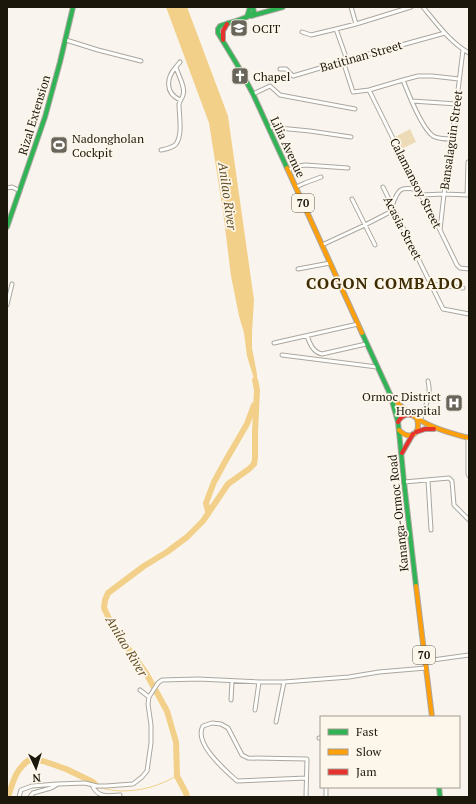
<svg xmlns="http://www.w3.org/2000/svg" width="476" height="804" font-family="'PT Serif',serif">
	<rect width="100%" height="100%" fill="#f9f5ee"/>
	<!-- green -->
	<path fill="#eddab6" d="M410,129L416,142L401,149L395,137Z"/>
	<!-- water -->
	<path fill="#f2d089" d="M166,7H187L228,116L254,300L252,332V348L257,374V389L247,356L244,333L239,316L231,276L223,211L209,123Z"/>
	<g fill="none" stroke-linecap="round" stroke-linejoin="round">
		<!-- stream -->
		<path stroke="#f2d089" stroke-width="1" d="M99,787C106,790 113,790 120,791C143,791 158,786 177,776"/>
		<!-- river -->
		<path stroke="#f2d089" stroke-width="6" d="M208,511L206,503L214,482L226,460L247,424L254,405
			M8,797C13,782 15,770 29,760L43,761L66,769L93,782L97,786
			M187,797L186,793L177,776L176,742L167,711L146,673L122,640L111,623L104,608L105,600L108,593L144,566L167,552L187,537L203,521L228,484L249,469L254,464L255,458V432L257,390L255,380"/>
		<defs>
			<path id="street" d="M351,7L356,24
				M423,7C437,24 450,42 469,53
				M336,29L356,24L411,7
				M302,32L311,35L336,29L347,60
				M66,40L98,50L141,61
				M343,61L353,92L369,90L403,80L418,76H432L459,79
				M176,67C166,78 165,93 180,100
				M280,69H286L293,76L347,60L445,33
				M403,80C408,93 422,128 433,136C438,139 447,139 452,139
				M369,90L421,195L440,230L457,265L460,268L469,269
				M253,94L270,86L280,95L355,109
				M412,101L457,104
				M268,127L310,131L351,137
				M161,150C166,149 173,148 176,144C183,135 179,115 179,104C180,100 182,99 183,95C186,88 178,75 176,67L180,62
				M288,170L299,166L305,165L348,168
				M296,187L305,183L321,177
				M383,187L443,309L469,314
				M7,188L12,187L20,191
				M421,195L444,194L469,195
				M467,195L468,162
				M352,199L375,245
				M392,206C398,189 400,186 418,190
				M440,230L444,194L452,139L463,50
				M322,245L365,225L394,210
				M298,269L330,263
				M431,284L463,288
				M7,305L12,284
				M307,336C310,344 313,352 322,354L366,344
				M274,343L358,324
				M282,355L377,367
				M420,421C425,405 432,398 428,381
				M468,438V474L469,476
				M428,480L431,530
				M404,482L449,478L452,481L454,505L469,520
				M425,661L469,655
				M140,690L149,697
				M231,700L232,681
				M255,710L259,682
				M276,722L284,682
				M319,738H321
				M306,778L237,781C225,770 193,743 203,726L212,723L221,724L228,728L242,755L248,758L307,759L306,797
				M92,785C98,798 107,796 120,795
				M19,797L21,790L32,786L57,784
				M30,797L33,793L51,788L58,784L85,783L97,786H106L133,784L142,777L147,771L151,743V725L148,704L149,697L158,683L162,680L198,679L259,682H284L349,677L379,672L426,668
				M326,797V787"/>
			<path id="fast" d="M253,7L254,12C244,21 232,21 220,26L218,29V33L238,66L253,94L287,168
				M251,16L283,7
				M247,17L250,7
				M7,227L45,117L60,62L73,7
				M362,333L390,394L398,422L404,482L416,586
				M439,787L440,797"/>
			<path id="slow" d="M287,168L362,333
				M392,397C414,422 437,430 469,438
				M399,430C410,441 421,434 417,419
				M416,586L432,717"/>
			<path id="jam" d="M223,40V31L227,24
				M398,422C401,416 405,414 411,415
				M416,432L425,429H434
				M402,453L413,434"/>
		</defs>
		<!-- street casing -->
		<use href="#street" stroke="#aba79f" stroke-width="5"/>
		<!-- fast casing -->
		<use href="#fast" stroke="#aba79f" stroke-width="6"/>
		<!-- slow casing -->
		<use href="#slow" stroke="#aba79f" stroke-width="6"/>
		<!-- jam casing -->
		<use href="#jam" stroke="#aba79f" stroke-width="6"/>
		<!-- street -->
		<use href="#street" stroke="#fefefc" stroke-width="3"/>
		<!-- fast -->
		<use href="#fast" stroke="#30b455" stroke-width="4"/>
		<!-- slow -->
		<use href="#slow" stroke="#ff9f0a" stroke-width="4"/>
		<!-- jam -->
		<use href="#jam" stroke="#e5322d" stroke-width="4"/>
	</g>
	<!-- icons -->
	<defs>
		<symbol id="university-square" viewBox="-11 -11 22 22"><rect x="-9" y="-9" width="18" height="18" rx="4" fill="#69655a" stroke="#fdf6ea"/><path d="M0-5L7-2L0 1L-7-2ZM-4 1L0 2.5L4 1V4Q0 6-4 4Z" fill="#fff"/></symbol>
		<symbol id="church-square" viewBox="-11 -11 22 22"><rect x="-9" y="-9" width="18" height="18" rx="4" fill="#69655a" stroke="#fdf6ea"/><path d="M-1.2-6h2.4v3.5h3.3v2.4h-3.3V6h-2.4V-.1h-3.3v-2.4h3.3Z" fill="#fff"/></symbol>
		<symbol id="stadium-square" viewBox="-11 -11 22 22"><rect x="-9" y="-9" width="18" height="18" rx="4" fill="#69655a" stroke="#fdf6ea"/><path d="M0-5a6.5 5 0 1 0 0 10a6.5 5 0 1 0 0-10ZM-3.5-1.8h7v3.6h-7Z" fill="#fff"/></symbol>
		<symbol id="hospital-square" viewBox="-11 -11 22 22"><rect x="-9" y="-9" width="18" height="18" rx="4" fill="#69655a" stroke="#fdf6ea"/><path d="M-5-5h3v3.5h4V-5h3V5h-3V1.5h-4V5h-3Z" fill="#fff"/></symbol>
	</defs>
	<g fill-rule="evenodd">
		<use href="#university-square" x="229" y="18" width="20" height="20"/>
		<use href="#church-square" x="230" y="66" width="20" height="20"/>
		<use href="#stadium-square" x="49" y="135" width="20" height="20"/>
		<use href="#hospital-square" x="444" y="393" width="20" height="20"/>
	</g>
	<g text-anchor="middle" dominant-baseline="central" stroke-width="3.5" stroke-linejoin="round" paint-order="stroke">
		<!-- shield labels -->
		<g fill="#fdf6ea" stroke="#605a4e" stroke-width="1">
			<rect x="292" y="194" width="22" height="18" rx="3"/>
			<rect x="413" y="646" width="22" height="18" rx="3"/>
		</g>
		<g font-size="11" font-weight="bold" fill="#1c170b">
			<text x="303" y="203">70</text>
			<text x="424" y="655">70</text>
		</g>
		<!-- poi labels -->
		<g font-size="12" fill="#1c170b" stroke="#fdf6ea" text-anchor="start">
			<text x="252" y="28">OCIT</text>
			<text x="253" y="76">Chapel</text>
			<text x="72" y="138">Nadongholan<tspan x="72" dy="14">Cockpit</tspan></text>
			<text x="441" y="396" text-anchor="end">Ormoc District<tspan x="441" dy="14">Hospital</tspan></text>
		</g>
		<!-- street labels -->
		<g font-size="12" fill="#1c170b" stroke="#fdf6ea">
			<text transform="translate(361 56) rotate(-16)">Batitinan Street</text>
			<text transform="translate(34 115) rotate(-73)">Rizal Extension</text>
			<text transform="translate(451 140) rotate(-82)">Bansalaguin Street</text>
			<text transform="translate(288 147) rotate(65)">Lilia Avenue</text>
			<text transform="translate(416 183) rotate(63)">Calamansoy Street</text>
			<text transform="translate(403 228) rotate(63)">Acasia Street</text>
			<text transform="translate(398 513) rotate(-96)">Kananga-Ormoc Road</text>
		</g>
		<!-- water labels -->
		<g font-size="13" font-style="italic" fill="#645028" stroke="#fdf6ea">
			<text transform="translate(228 196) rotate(82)">Anilao River</text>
			<text transform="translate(127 646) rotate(59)">Anilao River</text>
		</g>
		<!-- district labels -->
		<g font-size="16" font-weight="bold" letter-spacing="1" fill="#3d2c03" stroke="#fdf6ea">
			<text x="385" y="283">COGON COMBADO</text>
		</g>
	</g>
	<!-- border -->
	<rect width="476" height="804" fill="none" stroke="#1c170b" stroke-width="16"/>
	<!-- legend -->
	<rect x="320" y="716" width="140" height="72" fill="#fdf6ea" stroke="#a39d91"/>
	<rect x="328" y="729" width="20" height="6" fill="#30b455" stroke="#a39d91"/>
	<text x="356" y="736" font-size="12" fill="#1c170b">Fast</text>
	<rect x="328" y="749" width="20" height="6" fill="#ff9f0a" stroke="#a39d91"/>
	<text x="356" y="756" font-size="12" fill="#1c170b">Slow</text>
	<rect x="328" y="769" width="20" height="6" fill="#e5322d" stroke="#a39d91"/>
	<text x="356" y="776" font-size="12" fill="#1c170b">Jam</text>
	<!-- north arrow -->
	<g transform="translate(36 768) rotate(176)" stroke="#fdf6ea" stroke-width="3" paint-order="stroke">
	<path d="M0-3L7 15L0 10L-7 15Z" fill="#1c170b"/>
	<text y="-6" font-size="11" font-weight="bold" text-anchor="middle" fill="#1c170b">N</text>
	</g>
</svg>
